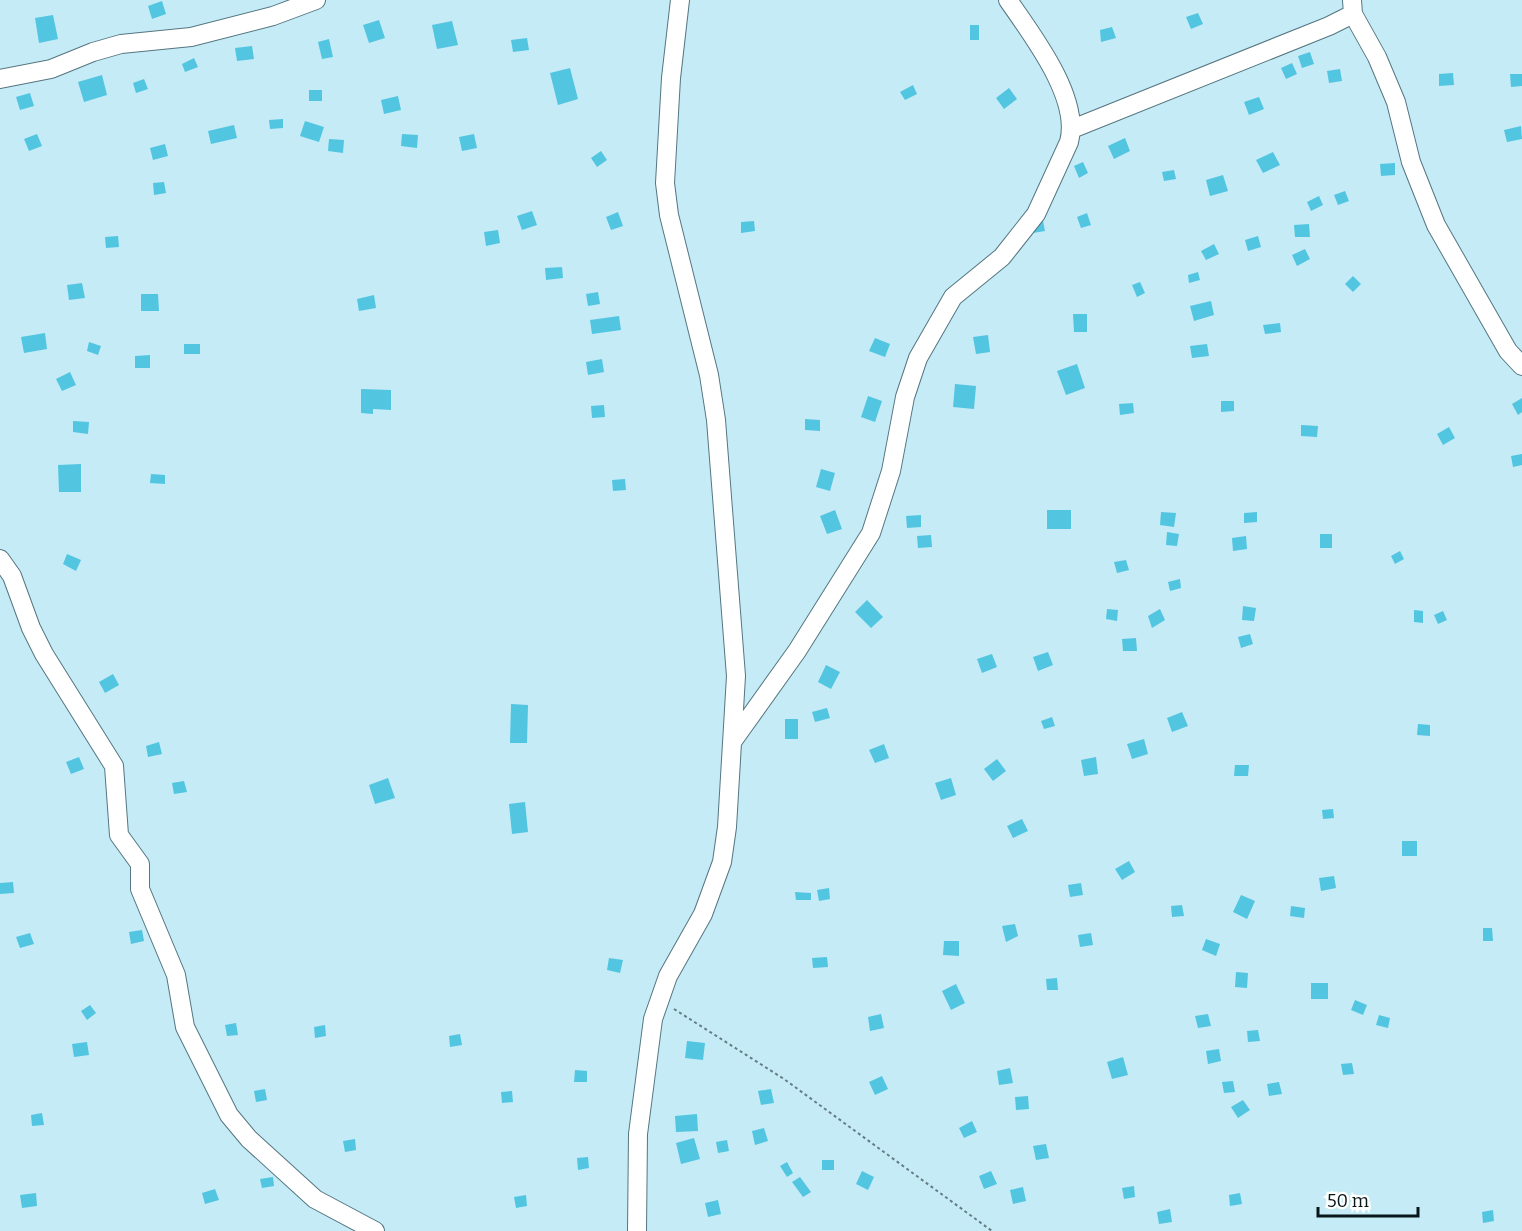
<svg xmlns="http://www.w3.org/2000/svg" width="1522" height="1231" font-family="Bitter,serif">
	<rect width="100%" height="100%" fill="#c5ebf6"/>
	<!-- building -->
	<path fill="#52c5e1" d="M162,1L166,14L152,19L148,6Z
		M1198,13L1203,24L1191,29L1186,17Z
		M53,15L58,39L39,43L35,18Z
		M379,20L385,38L369,43L363,25Z
		M452,21L458,45L437,49L432,25Z
		M970,25H979V40H970Z
		M1112,27L1116,38L1101,42L1100,30Z
		M527,38L529,50L513,52L511,40Z
		M329,39L333,57L322,59L318,42Z
		M252,46L254,59L237,61L235,48Z
		M1310,52L1314,64L1302,68L1298,56Z
		M194,58L198,67L185,72L182,64Z
		M1292,63L1297,74L1286,79L1281,68Z
		M570,68L578,99L558,105L550,73Z
		M1340,69L1342,81L1329,83L1327,71Z
		M1453,73L1454,85L1439,86V74Z
		M1510,74H1522V86L1511,87Z
		M102,75L107,95L84,102L78,82Z
		M144,79L148,89L136,93L133,83Z
		M913,85L917,94L905,100L900,92Z
		M1009,88L1017,99L1004,109L996,98Z
		M309,90H322V101H309Z
		M30,93L34,106L20,110L16,97Z
		M398,96L401,110L384,114L381,100Z
		M1259,97L1264,109L1249,115L1244,102Z
		M283,119V128L270,129L269,120Z
		M305,121L324,127L319,142L300,136Z
		M234,125L237,138L211,144L208,131Z
		M1521,126L1522,139L1507,142L1504,130Z
		M37,134L42,146L29,151L24,139Z
		M402,134L418,135L417,148L401,146Z
		M474,134L477,148L462,151L459,137Z
		M1125,138L1130,151L1114,159L1108,146Z
		M329,139L344,140L343,153L328,151Z
		M165,144L168,156L153,160L150,148Z
		M601,151L607,160L597,167L591,158Z
		M1273,152L1280,165L1263,173L1256,160Z
		M1083,162L1088,173L1079,178L1074,166Z
		M1395,163V175L1381,176L1380,164Z
		M1174,170L1176,179L1164,181L1162,172Z
		M1223,175L1228,191L1210,196L1206,180Z
		M164,182L166,193L154,195L153,183Z
		M1345,191L1349,201L1338,205L1334,195Z
		M1319,196L1323,205L1311,211L1307,202Z
		M532,211L537,225L522,230L517,216Z
		M618,212L623,226L611,230L606,217Z
		M1087,213L1091,225L1081,228L1077,217Z
		M754,221L755,231L741,233V222Z
		M1043,221L1045,231L1033,233L1031,223Z
		M1309,224L1310,237H1295L1294,225Z
		M498,230L500,243L486,246L484,232Z
		M118,236L119,247L106,248L105,237Z
		M1258,236L1261,247L1248,251L1245,240Z
		M1214,244L1219,254L1206,260L1201,251Z
		M1305,249L1310,259L1297,266L1292,255Z
		M562,267L563,278L546,280L545,268Z
		M1198,272L1200,280L1189,283L1188,275Z
		M1353,276L1361,284L1353,292L1345,284Z
		M1140,282L1145,293L1137,297L1132,285Z
		M82,283L85,298L69,300L67,285Z
		M598,292L600,304L588,306L586,294Z
		M141,294H158L159,311H141Z
		M374,295L376,308L359,311L357,299Z
		M1211,301L1214,315L1194,321L1190,306Z
		M1073,314H1087V332H1074Z
		M619,316L621,330L592,334L590,320Z
		M1280,323L1281,332L1265,334L1263,325Z
		M45,333L47,349L24,353L21,337Z
		M988,335L990,352L976,354L973,337Z
		M875,338L890,344L885,357L869,351Z
		M89,342L101,346L98,355L87,351Z
		M184,344H200V354H184Z
		M1207,344L1209,356L1192,358L1190,346Z
		M150,355V368H135V356Z
		M602,359L604,372L588,375L586,362Z
		M1077,364L1085,388L1066,395L1057,371Z
		M70,372L76,385L62,391L56,379Z
		M955,384L976,386L974,409L953,407Z
		M361,389L391,390V410L373,409V414L361,413Z
		M868,396L882,401L875,422L861,417Z
		M1522,398V412L1518,415L1512,404Z
		M1221,401H1234V411L1221,412Z
		M1133,403L1134,413L1120,415L1119,404Z
		M604,405L605,417L592,418L591,406Z
		M805,419L820,420V431L805,430Z
		M73,421L89,422L88,434L73,432Z
		M1301,425L1318,426L1317,437L1301,436Z
		M1449,427L1455,438L1443,445L1437,434Z
		M1522,454V465L1513,467L1511,456Z
		M81,464V492H59L58,465Z
		M821,469L835,473L830,491L816,487Z
		M151,474L165,475V484L150,483Z
		M625,479L626,490L613,491L612,480Z
		M835,510L842,529L827,534L820,516Z
		M1047,510H1071V529H1047Z
		M1161,512L1176,513L1174,527L1160,525Z
		M1257,512V522L1244,523V513Z
		M921,515V527L907,528L906,516Z
		M1167,532L1179,534L1177,546L1166,545Z
		M1320,534H1332V548H1320Z
		M931,535L932,547L918,548L917,536Z
		M1246,536L1247,549L1233,551L1232,538Z
		M1400,551L1404,559L1395,564L1391,556Z
		M67,554L81,560L76,571L63,564Z
		M1126,560L1129,570L1117,573L1114,562Z
		M1180,579L1181,588L1170,591L1168,582Z
		M867,600L883,617L871,628L855,612Z
		M1243,606L1256,608L1254,621L1242,620Z
		M1107,609L1118,610L1117,621L1106,619Z
		M1160,609L1165,620L1152,628L1148,616Z
		M1414,610L1423,611V623L1414,622Z
		M1443,611L1447,620L1438,624L1434,615Z
		M1250,634L1253,644L1241,648L1238,637Z
		M1136,638L1137,651H1123L1122,639Z
		M1048,652L1053,665L1038,671L1033,657Z
		M992,654L997,667L982,673L977,659Z
		M826,665L840,672L831,689L818,682Z
		M113,674L119,685L105,693L99,682Z
		M511,704L528,705L527,743H510Z
		M827,708L830,718L815,722L812,712Z
		M1182,712L1188,726L1172,732L1167,718Z
		M1052,717L1055,726L1044,729L1041,721Z
		M785,719H798V739H785Z
		M1418,724L1430,725V736L1417,735Z
		M1144,739L1148,754L1132,759L1127,744Z
		M159,742L162,754L148,757L146,746Z
		M884,744L889,758L875,763L869,750Z
		M79,757L84,769L71,774L66,762Z
		M1096,757L1098,774L1084,776L1081,760Z
		M997,759L1006,771L993,781L984,769Z
		M1235,765H1249L1248,776H1234Z
		M388,778L395,798L375,804L369,785Z
		M951,778L956,795L941,800L935,783Z
		M184,781L187,792L174,794L172,783Z
		M525,802L528,832L512,834L509,804Z
		M1333,809L1334,818L1323,819L1322,810Z
		M1022,819L1028,831L1013,838L1007,826Z
		M1402,841H1417V856H1402Z
		M1129,861L1135,872L1122,880L1115,869Z
		M1334,876L1336,888L1321,891L1319,878Z
		M13,882L14,893L0,894V883Z
		M1081,883L1083,895L1070,897L1068,885Z
		M829,888L830,899L819,901L817,890Z
		M795,892L811,893V900H796Z
		M1241,895L1255,901L1247,919L1233,912Z
		M1182,905L1184,916L1172,917L1171,906Z
		M1291,906L1305,908L1304,918L1290,916Z
		M1015,924L1018,936L1006,942L1002,926Z
		M1483,928H1492L1493,941H1483Z
		M142,930L144,941L131,944L129,932Z
		M30,933L34,944L20,948L16,937Z
		M1091,933L1093,945L1080,947L1078,935Z
		M1206,939L1220,944L1216,956L1202,950Z
		M944,941H959V956L943,955Z
		M827,957L828,967L813,968L812,958Z
		M609,958L623,960L620,973L607,970Z
		M1236,972L1248,973L1247,988L1235,987Z
		M1057,978L1058,990H1047L1046,979Z
		M1311,983H1328V999H1311Z
		M956,984L965,1003L951,1010L942,991Z
		M1355,1000L1367,1005L1363,1015L1351,1010Z
		M90,1005L96,1013L87,1020L81,1011Z
		M881,1014L884,1028L870,1031L868,1017Z
		M1208,1014L1211,1026L1198,1028L1195,1016Z
		M1379,1015L1390,1018L1388,1028L1376,1025Z
		M236,1023L238,1035L227,1036L225,1025Z
		M325,1025L326,1036L315,1038L314,1027Z
		M1258,1030L1260,1041L1248,1042L1247,1031Z
		M460,1034L462,1045L450,1047L449,1036Z
		M687,1041L705,1043L703,1060L685,1058Z
		M87,1042L89,1055L74,1057L72,1044Z
		M1219,1049L1221,1061L1208,1064L1206,1051Z
		M1123,1057L1128,1075L1112,1079L1107,1062Z
		M1352,1063L1354,1074L1343,1075L1341,1064Z
		M1010,1068L1013,1083L999,1085L997,1071Z
		M575,1070L587,1071V1082H574Z
		M882,1076L888,1089L875,1095L869,1082Z
		M1233,1081L1235,1092L1224,1093L1222,1082Z
		M1279,1082L1282,1094L1269,1096L1267,1084Z
		M265,1089L267,1100L256,1102L254,1091Z
		M771,1089L774,1103L761,1105L758,1091Z
		M512,1091L513,1102L502,1103L501,1092Z
		M1028,1096L1029,1109L1016,1110L1015,1097Z
		M1243,1100L1250,1110L1238,1118L1231,1107Z
		M42,1113L44,1125L32,1126L31,1115Z
		M697,1114L698,1131L676,1132L675,1116Z
		M972,1121L977,1132L964,1138L959,1128Z
		M764,1128L768,1141L755,1145L752,1131Z
		M694,1138L700,1159L681,1164L676,1143Z
		M355,1139L356,1150L345,1152L343,1141Z
		M727,1140L729,1151L718,1153L716,1142Z
		M1046,1144L1049,1158L1036,1160L1033,1146Z
		M588,1157L589,1168L578,1170L577,1158Z
		M822,1160H834V1170H822Z
		M787,1162L793,1173L787,1177L780,1166Z
		M862,1171L874,1177L868,1190L856,1184Z
		M991,1171L997,1184L984,1189L979,1176Z
		M273,1177L274,1186L262,1188L260,1179Z
		M800,1177L811,1192L803,1197L792,1182Z
		M1134,1186L1135,1197L1124,1199L1122,1188Z
		M1023,1187L1026,1201L1013,1204L1010,1190Z
		M215,1189L219,1200L205,1204L202,1193Z
		M36,1193L37,1206L22,1208L20,1195Z
		M1240,1193L1242,1204L1230,1206L1229,1195Z
		M526,1195L527,1206L516,1208L514,1197Z
		M718,1200L721,1214L708,1217L705,1203Z
		M1170,1209L1172,1222L1159,1224L1157,1212Z
		M1493,1210L1494,1221L1483,1223L1482,1212Z"/>
	<g fill="none" stroke-linecap="round" stroke-linejoin="round">
		<defs>
			<path id="minor" d="M1353,14L1377,57L1396,102L1411,162L1436,225L1508,351L1522,366
				M0,79L51,69L93,52L121,44L191,37L273,16L316,0
				M1072,129L1329,26L1353,14L1352,0
				M0,559L12,576L31,628L44,654L114,766L119,835L140,864V889L176,975L185,1027L229,1115L249,1139L315,1199L375,1231
				M732,742L797,651L871,533L891,471L905,397L918,358L953,297L1002,257L1036,214L1069,142C1081,98 1032,35 1008,0
				M637,1231L638,1134L653,1019L668,976L703,914L722,862L727,827L736,676L716,420L709,375L669,215L665,183L671,78L680,0"/>
		</defs>
		<!-- minor casing -->
		<use href="#minor" stroke="#547680" stroke-width="20"/>
		<!-- path -->
		<path stroke="#647d85" stroke-width="2" stroke-dasharray="3 3" stroke-linecap="butt" d="M674,1009L784,1079L992,1231"/>
		<!-- minor -->
		<use href="#minor" stroke="#fff" stroke-width="18"/>
	</g>
	<!-- scale -->
	<path d="M1318 1207v9h100v-9" fill="none" stroke="#09171b" stroke-width="3"/>
	<text x="1327" y="1207" font-size="18" fill="#09171b" stroke="#ffffff" stroke-width="4.5" paint-order="stroke">50 m</text>
</svg>
